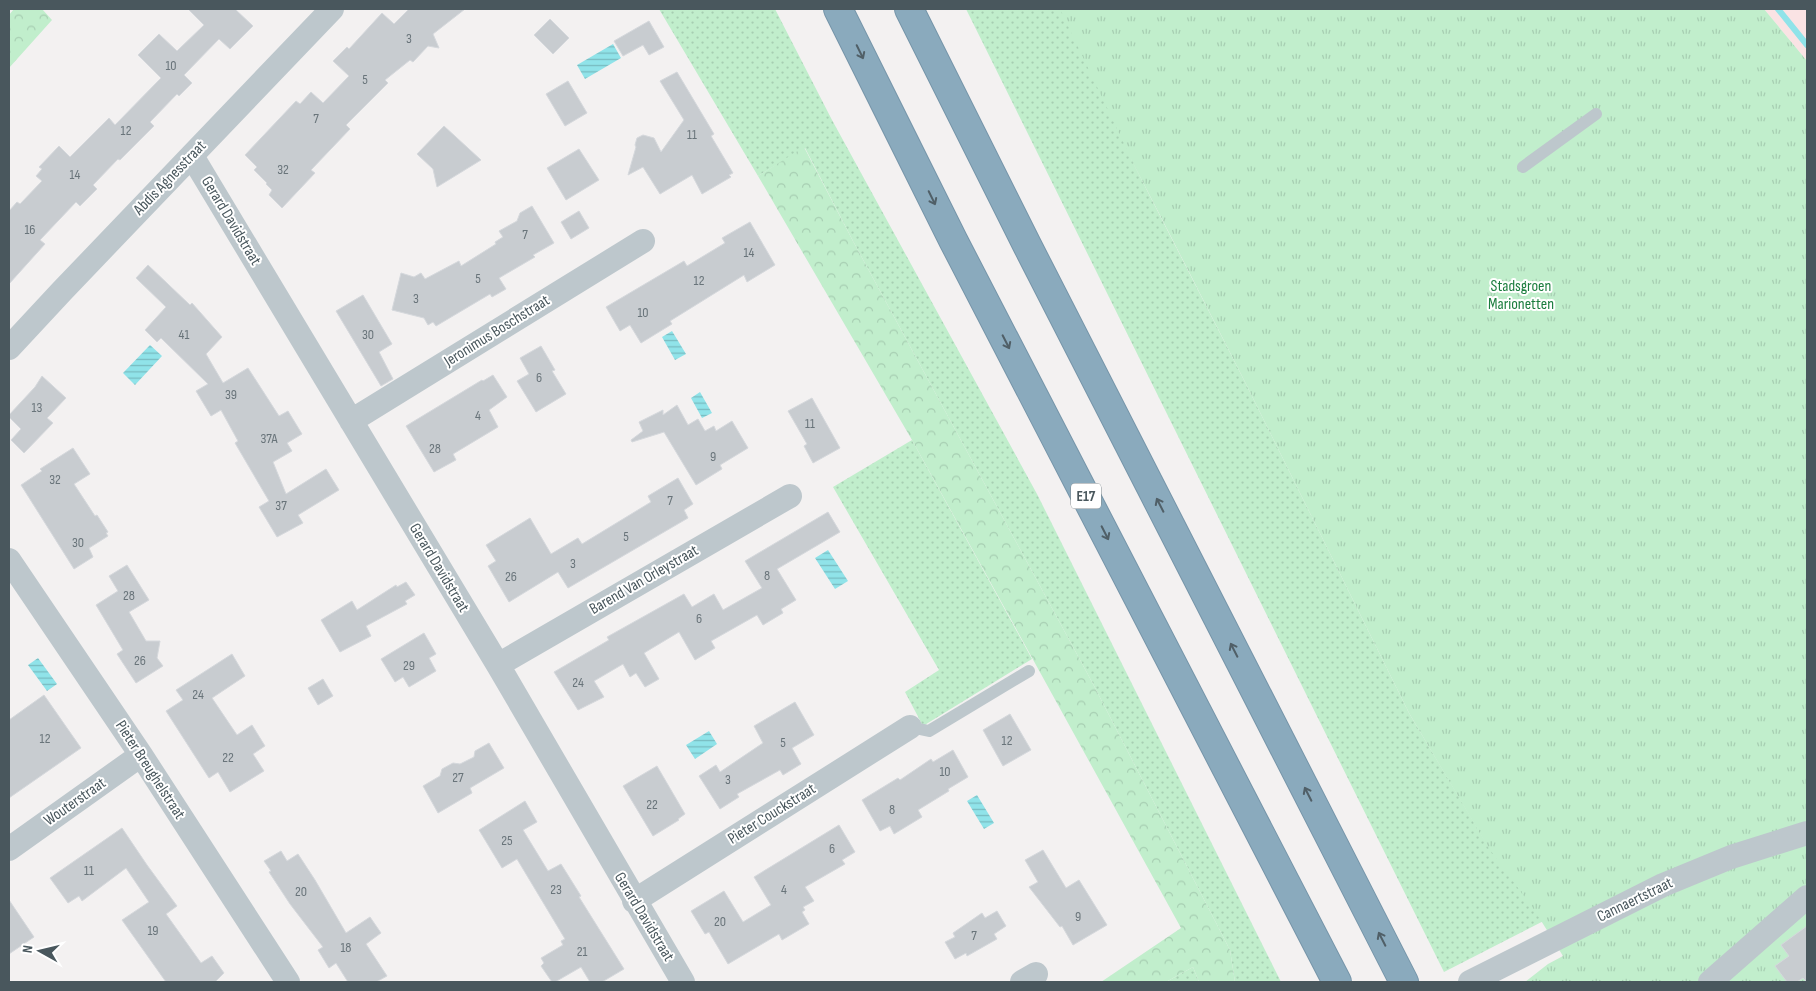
<svg xmlns="http://www.w3.org/2000/svg" width="1816" height="991" font-family="'Sofia Sans Condensed',sans-serif">
	<defs>
		<pattern id="grass-dots" width="8" height="8" patternUnits="userSpaceOnUse" patternTransform="scale(1.25)"><rect width="8" height="8" fill="#c1eecc"/><path d="M2 2h.1M6 6h.1" fill="none" stroke="#a7ceb2" stroke-width="1.8" stroke-linecap="round"/></pattern>
		<pattern id="forest-crowns" width="20" height="18" patternUnits="userSpaceOnUse" patternTransform="scale(1.25)"><rect width="20" height="18" fill="#c1eecc"/><path d="M2 6a3 3 0 1 1 6 0M12 15a3 3 0 1 1 6 0" fill="none" stroke="#a7ceb2"/></pattern>
		<pattern id="park-tufts" width="24" height="20" patternUnits="userSpaceOnUse" patternTransform="scale(1.25)"><rect width="24" height="20" fill="#c1eecc"/><path d="M3 7l-1-3M5 7V3M7 7l1-3M15 17l-1-3M17 17v-4M19 17l1-3" fill="none" stroke="#a7ceb2"/></pattern>
		<pattern id="water-rules" width="6" height="5" patternUnits="userSpaceOnUse" patternTransform="scale(1.25)"><rect width="6" height="5" fill="#90e3e9"/><path d="M0 2.5h6" fill="none" stroke="#78bbc0"/></pattern>
	</defs>
	<rect width="100%" height="100%" fill="#f3f1f1"/>
	<!-- medical -->
	<path fill="#fae3e4" d="M1764,9H1807V61Z"/>
	<!-- grass -->
	<path fill="url(#grass-dots)" fill-rule="evenodd" d="M659,9H775L832,120L1037,494L1281,982H1235L1230,950L1092,682L854,243L805,148L758,176Z
		M966,9H1482L1567,909L1444,972ZM1129,155L1488,846L1409,713L1244,380Z
		M912,440L1032,659L923,726L905,692L939,670L833,487Z
		M1193,967L1199,982H1166Z"/>
	<!-- forest -->
	<path fill="url(#forest-crowns)" d="M14,9H42L52,20L9,68V15Z
		M804,147L854,243L1092,682L1230,950L1235,982H1199L1193,967L1166,982H1101L1181,928L912,440L758,176Z"/>
	<!-- park -->
	<path fill="url(#park-tufts)" d="M1060,9H1764L1807,61V982H1525L1548,964L1563,956L1535,911L1488,847L1409,713L1244,380L1129,154Z"/>
	<!-- water -->
	<path fill="url(#water-rules)" d="M613,44L621,58L585,79L577,65Z
		M672,331L686,354L675,360L662,337Z
		M150,345L162,356L135,385L123,373Z
		M700,392L712,413L702,418L691,398Z
		M828,550L848,581L835,589L815,558Z
		M38,658L57,684L47,691L28,665Z
		M709,731L717,744L695,759L686,745Z
		M977,795L994,823L984,829L967,801Z"/>
	<g fill="none" stroke-linecap="round" stroke-linejoin="round">
		<!-- stream -->
		<path stroke="#90e3e9" stroke-width="6" d="M1778,9L1807,45"/>
	</g>
	<!-- building -->
	<path fill="#c8ccd0" stroke="#d5d8dc" d="M188,9H235L253,26L230,49L219,39L184,75L192,83L179,96L177,94L150,122L154,126L120,160L118,159L93,185L97,189L80,206L76,202L40,240L45,244L9,284V211L17,202L20,204L42,181L36,176L42,169L39,167L59,146L70,157L109,118L115,125L161,78L138,55L159,34L177,51L204,25Z
		M409,9H465L433,34L439,48L428,46L413,62L410,60L385,80L388,83L346,125L350,129L311,170L315,173L282,208L269,195L272,190L266,184L267,183L254,170L257,167L245,155L296,101L300,104L311,92L323,103L349,76L333,61L347,47L349,49L382,13L394,24Z
		M550,19L569,38L553,54L534,35Z
		M649,21L664,47L649,55L643,45L623,56L614,41Z
		M677,72L714,134L711,136L733,173L729,175L731,177L702,194L692,175L660,194L643,167L628,175L636,147L635,145L637,138L643,135L654,138L661,152L684,120L660,81Z
		M568,81L587,113L565,126L546,94Z
		M444,126L481,160L437,187L433,169L417,154Z
		M579,149L599,180L566,200L547,168Z
		M532,206L554,243L533,255L535,257L499,278L506,289L492,297L490,294L436,326L433,322L428,325L424,318L392,310L401,273L414,277L421,273L425,279L459,261L461,266L496,244L495,242L503,237L499,231L517,221L520,213Z
		M579,211L589,228L571,239L561,222Z
		M750,222L775,265L747,282L744,275L670,321L672,324L641,343L630,325L620,331L606,307L684,261L687,266L725,243L722,238Z
		M148,265L190,305L192,303L222,337L206,354L223,383L248,368L279,416L288,411L302,434L287,443L292,451L273,462L286,494L326,469L339,490L298,515L303,523L277,537L259,507L269,501L235,443L238,441L221,410L211,416L196,391L208,384L161,338L157,342L145,330L166,307L136,278Z
		M363,295L392,344L379,352L393,379L381,386L336,311Z
		M541,346L555,370L552,371L566,394L536,412L517,381L529,374L520,358Z
		M493,375L507,397L489,410L498,427L453,454L456,460L434,472L406,426L482,380L483,381Z
		M42,376L66,398L47,418L53,423L24,453L11,440L21,429L9,417V415L35,387Z
		M812,398L840,448L813,463L804,446L807,444L788,411Z
		M677,405L688,425L698,419L705,431L714,426L716,431L732,421L748,448L720,465L722,469L696,485L664,432L632,442L631,440L643,431L639,422L663,410V415Z
		M73,448L90,474L74,484L95,516L97,515L108,532L106,533L108,536L89,548L93,557L74,569L21,485L42,471L40,469Z
		M678,478L693,504L684,510L688,518L568,588L558,572L509,602L488,566L496,561L486,545L530,518L551,554L578,538L582,544L651,502L648,496Z
		M828,512L840,532L777,569L796,600L781,609L783,613L763,625L757,615L711,641L715,648L695,660L679,632L644,653L659,679L645,687L636,673L630,677L623,664L594,681L604,697L578,710L554,672L609,640L607,637L684,594L692,607L714,594L723,610L762,588L745,561Z
		M127,565L149,600L129,612L146,641H160L157,658L163,666L136,683L117,654L123,650L96,605L118,591L109,576Z
		M406,582L415,595L405,601L407,604L366,626L371,636L340,652L321,620L352,601L357,610L396,585L397,587Z
		M424,633L436,654L429,658L436,671L409,687L403,677L395,682L381,659Z
		M232,654L245,676L212,698L237,735L252,725L265,746L253,754L264,771L230,792L218,772L209,778L166,711L183,700L176,690Z
		M323,679L333,696L318,705L308,688Z
		M44,695L81,748L9,798V720Z
		M795,702L814,735L792,748L801,764L783,775L780,770L737,794L739,797L720,809L699,776L716,765L720,772L763,743L754,726Z
		M1010,714L1031,750L1003,766L983,730Z
		M489,743L504,768L470,788L472,793L438,813L423,786L440,776L442,769L453,763L460,764L474,757L475,751Z
		M953,750L968,777L948,789L949,791L918,810L922,817L894,834L890,826L880,831L862,800L898,778L900,780L931,759L933,762Z
		M657,766L685,814L678,819L679,820L653,836L623,786Z
		M525,801L537,822L523,830L548,871L561,864L581,896L579,897L624,969L602,982H590L581,967L555,982H552L541,966L544,963L541,958L563,945L561,941L565,939L517,859L502,868L479,830Z
		M839,825L855,852L842,860L845,864L805,887L814,901L803,907L805,910L802,912L809,924L782,940L779,934L728,964L709,932L705,934L691,911L724,891L743,922L771,905L754,877Z
		M122,828L147,865L177,906L166,914L201,963L212,956L224,973L215,982H166L122,920L149,902L126,868L82,901L79,896L68,903L50,878Z
		M1043,850L1066,888L1079,880L1107,925L1073,945L1062,926L1060,927L1029,887L1038,882L1025,860Z
		M281,851L287,861L298,854L315,880L346,933L370,917L381,933L366,944L387,976L376,982H348L336,963L329,968L318,950L323,947L290,904L269,872L271,871L264,861Z
		M9,900L34,937L9,954Z
		M997,911L1006,926L994,934L997,939L967,956L966,953L955,959L945,942L955,937L953,933L982,913L985,918Z
		M1807,926V982L1803,978L1797,982H1787L1775,966L1789,956L1781,945Z"/>
	<g fill="none" stroke-linecap="round" stroke-linejoin="round">
		<defs>
			<path id="highway" d="M838,9L953,240L1337,982
				M909,9L1027,245L1404,982"/>
		</defs>
		<!-- highway casing -->
		<use href="#highway" stroke="#7695a9" stroke-width="30"/>
		<!-- lane -->
		<path stroke="#bdc7cc" stroke-width="12" d="M1523,167L1596,114
			M910,727L929,731L1029,671"/>
		<!-- street -->
		<path stroke="#bdc7cc" stroke-width="24" d="M192,156L498,665L683,982
			M9,348L62,291L332,9
			M351,421L643,241
			M9,560L141,755L288,982
			M498,665L790,496
			M9,849L141,755
			M634,901L910,727
			M1022,982L1036,974
			M1470,982L1663,885L1731,857L1807,833
			M1710,982L1807,897"/>
		<!-- highway -->
		<use href="#highway" stroke="#8aaabd" stroke-width="28"/>
	</g>
	<!-- one-way arrows -->
	<defs><path id="oneway-shaft" d="M-6 0H5M1.5-3L5.5 0L1.5 3" fill="none" stroke-width="1.6" stroke-linecap="round" stroke-linejoin="round" transform="scale(1.25)"/></defs>
	<g stroke="#505f67">
		<use href="#oneway-shaft" transform="translate(860 52) rotate(64)"/>
		<use href="#oneway-shaft" transform="translate(932 198) rotate(64)"/>
		<use href="#oneway-shaft" transform="translate(1006 342) rotate(63)"/>
		<use href="#oneway-shaft" transform="translate(1160 505) rotate(-117)"/>
		<use href="#oneway-shaft" transform="translate(1105 533) rotate(63)"/>
		<use href="#oneway-shaft" transform="translate(1234 650) rotate(-117)"/>
		<use href="#oneway-shaft" transform="translate(1308 794) rotate(-117)"/>
		<use href="#oneway-shaft" transform="translate(1382 939) rotate(-117)"/>
	</g>
	<g text-anchor="middle" dominant-baseline="central" stroke-width="4" stroke-linejoin="round" paint-order="stroke">
		<!-- number labels -->
		<g font-size="14" fill="#69747a">
			<text x="409" y="38">3</text>
			<text x="171" y="65">10</text>
			<text x="365" y="79">5</text>
			<text x="316" y="118">7</text>
			<text x="126" y="130">12</text>
			<text x="692" y="134">11</text>
			<text x="283" y="169">32</text>
			<text x="75" y="174">14</text>
			<text x="30" y="229">16</text>
			<text x="525" y="234">7</text>
			<text x="749" y="252">14</text>
			<text x="478" y="278">5</text>
			<text x="699" y="280">12</text>
			<text x="416" y="298">3</text>
			<text x="643" y="312">10</text>
			<text x="184" y="334">41</text>
			<text x="368" y="334">30</text>
			<text x="539" y="377">6</text>
			<text x="231" y="394">39</text>
			<text x="37" y="407">13</text>
			<text x="478" y="415">4</text>
			<text x="810" y="423">11</text>
			<text x="269" y="438">37A</text>
			<text x="435" y="448">28</text>
			<text x="713" y="456">9</text>
			<text x="55" y="479">32</text>
			<text x="670" y="500">7</text>
			<text x="281" y="505">37</text>
			<text x="626" y="536">5</text>
			<text x="78" y="542">30</text>
			<text x="573" y="563">3</text>
			<text x="767" y="575">8</text>
			<text x="511" y="576">26</text>
			<text x="129" y="595">28</text>
			<text x="699" y="618">6</text>
			<text x="140" y="660">26</text>
			<text x="409" y="665">29</text>
			<text x="578" y="682">24</text>
			<text x="198" y="694">24</text>
			<text x="45" y="738">12</text>
			<text x="1007" y="740">12</text>
			<text x="783" y="742">5</text>
			<text x="228" y="757">22</text>
			<text x="945" y="771">10</text>
			<text x="458" y="777">27</text>
			<text x="728" y="779">3</text>
			<text x="652" y="804">22</text>
			<text x="892" y="809">8</text>
			<text x="507" y="840">25</text>
			<text x="832" y="848">6</text>
			<text x="89" y="870">11</text>
			<text x="556" y="889">23</text>
			<text x="784" y="889">4</text>
			<text x="301" y="891">20</text>
			<text x="1078" y="916">9</text>
			<text x="720" y="921">20</text>
			<text x="153" y="930">19</text>
			<text x="974" y="935">7</text>
			<text x="346" y="947">18</text>
			<text x="582" y="951">21</text>
		</g>
		<!-- shield labels -->
		<rect fill="#fff" stroke="#80898e" stroke-width="1" x="1071" y="483.5" width="30" height="25" rx="4"/>
		<g font-size="15" font-weight="bold" fill="#49575d">
			<text x="1086" y="496">E17</text>
		</g>
		<!-- street labels -->
		<g font-size="16" fill="#49575d" stroke="#fff">
			<text transform="translate(170 178) rotate(-46)">Abdis Agnesstraat</text>
			<text transform="translate(231 221) rotate(59)">Gerard Davidstraat</text>
			<text transform="translate(497 331) rotate(-32)">Jeronimus Boschstraat</text>
			<text transform="translate(439 568) rotate(59)">Gerard Davidstraat</text>
			<text transform="translate(644 580) rotate(-30)">Barend Van Orleystraat</text>
			<text transform="translate(150 770) rotate(57)">Pieter Breughelstraat</text>
			<text transform="translate(75 802) rotate(-35)">Wouterstraat</text>
			<text transform="translate(772 814) rotate(-32)">Pieter Couckstraat</text>
			<text transform="translate(1635 900) rotate(-26)">Cannaertstraat</text>
			<text transform="translate(644 917) rotate(59)">Gerard Davidstraat</text>
		</g>
		<!-- park labels -->
		<g font-size="16" fill="#1b7d3e" stroke="#fff">
			<text x="1521" y="286">Stadsgroen<tspan x="1521" dy="18">Marionetten</tspan></text>
		</g>
	</g>
	<!-- border -->
	<rect width="1816" height="991" fill="none" stroke="#49575d" stroke-width="20"/>
	<!-- north arrow -->
	<g transform="translate(40 951) rotate(278)" stroke="#ffffff" stroke-width="4" paint-order="stroke">
	<path d="M0-4L9 19L0 12L-9 19Z" fill="#49575d"/>
	<text y="-8" font-size="14" font-weight="bold" text-anchor="middle" fill="#49575d">N</text>
	</g>
</svg>
